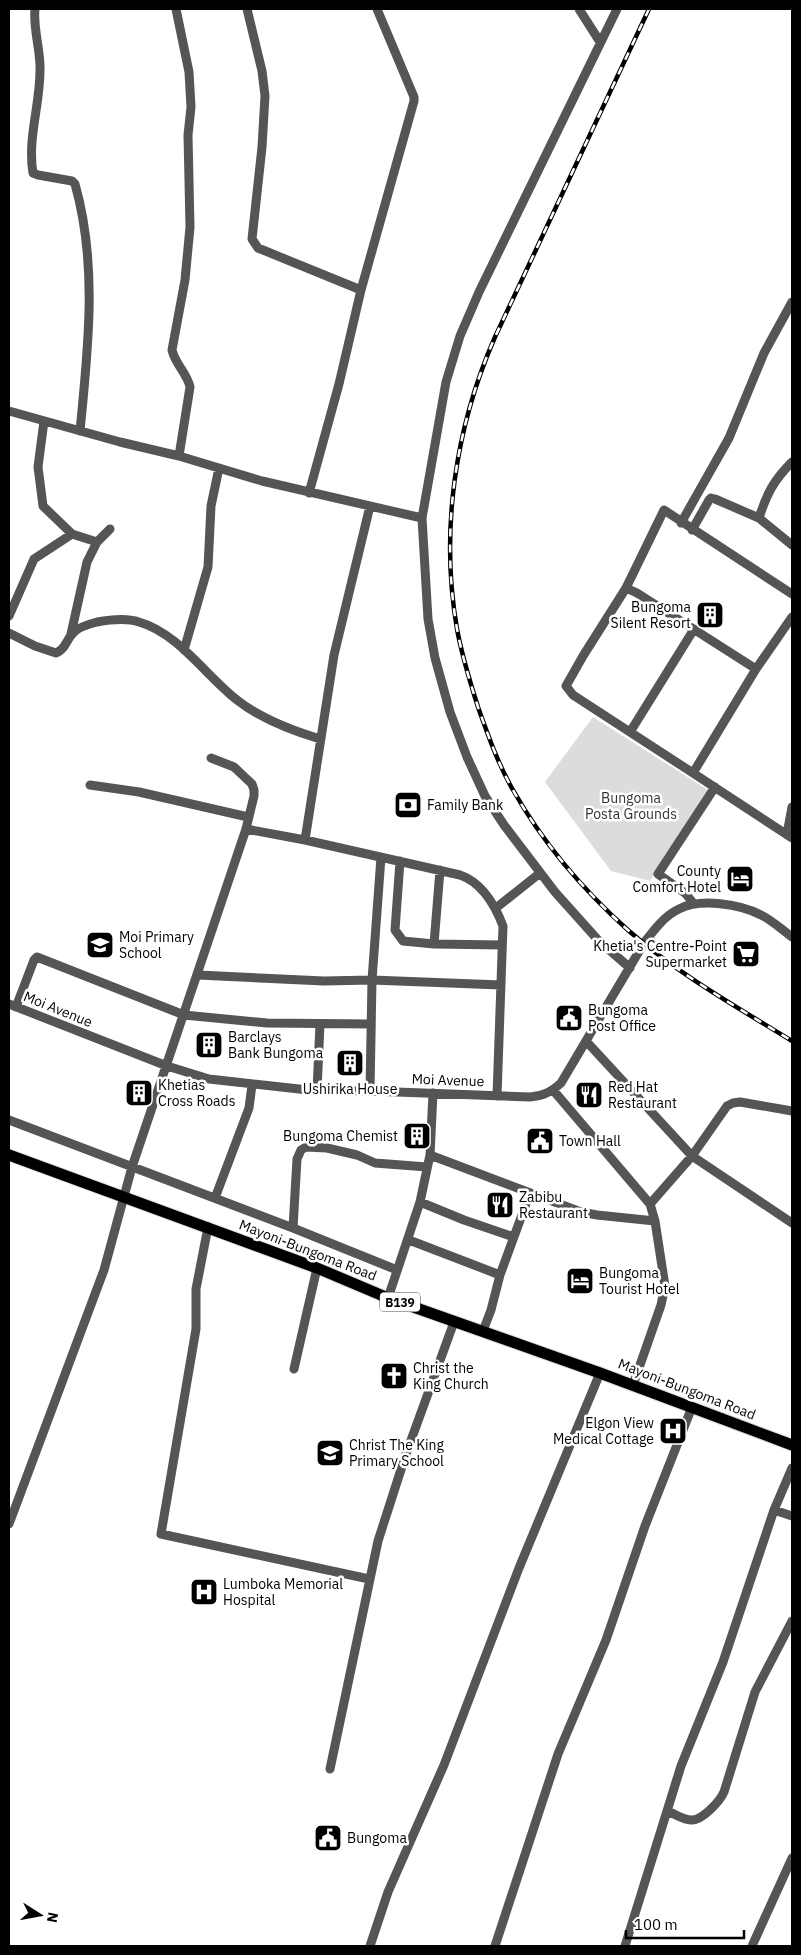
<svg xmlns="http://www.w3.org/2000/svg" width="801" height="1955" font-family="'IBM Plex Sans',sans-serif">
	<rect width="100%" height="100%" fill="#fff"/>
	<!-- green -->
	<path fill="#dcdcdc" d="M593,717L708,790L650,881L611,871L545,782Z"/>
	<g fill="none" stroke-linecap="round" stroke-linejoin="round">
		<defs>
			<path id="major" d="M9,1155L317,1268L388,1298L600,1373L792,1445"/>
		</defs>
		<!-- major casing -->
		<use href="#major" stroke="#dbdbdb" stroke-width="13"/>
		<!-- minor -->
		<path stroke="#555" stroke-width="9" d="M35,9C33,28 40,48 40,67C41,102 27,138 33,173L38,175L72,181L75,184C98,265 88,349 80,431
			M176,9L189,72L191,107L188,135L190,227L185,280L172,350C175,364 187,373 190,387L179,456
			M247,9L262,71L265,96L262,147L252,239L258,248L361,290
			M579,9L600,42
			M617,9L479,292L460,336L446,382L422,518L428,619L435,658L450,712L467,757L485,796L504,825L555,892L598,940L630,968
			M9,411L120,442L179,456L262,481L422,518
			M44,421L38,467L43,506L72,534
			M309,493L339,384L361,290L414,101V97L377,9
			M759,518C767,493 774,480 792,462
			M681,523L729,438L764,353L792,302
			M692,530L709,500L711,498L715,499L759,518L792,545
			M626,588L583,656L566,686L573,695L693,773
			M9,616L34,559L72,534L97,542
			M792,617L756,669L693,773L792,838
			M9,633L35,646L56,653C66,649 66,640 73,633C78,627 89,624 97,622C108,620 127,618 139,622C178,633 206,676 237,700C261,719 290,730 320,739
			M71,634L87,562L97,542L110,529
			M184,650L208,567L211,506L219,468
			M756,669L637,593L626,588L664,510L792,594
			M630,732L694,629
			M90,785L139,792L248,817
			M246,829L305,840L460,875C483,883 495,905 503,926L497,1096
			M787,834L792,807
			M305,840L334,655L370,506
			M400,861L395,930L403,941L434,944L502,945
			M694,904L685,893L658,874L715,787
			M496,908L540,873
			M434,944L440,870
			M198,975L324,981L372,980L501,985
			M9,1004L167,1066L209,1079L317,1091H370L530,1097C543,1096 551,1092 561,1083L644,943C654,930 664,916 679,909C701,898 740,904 761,915C772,920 782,930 792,937
			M16,1007L34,960L37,957L184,1015L267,1023L371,1024
			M586,1041L692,1156L792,1223
			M553,1090L650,1204L655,1221L665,1286L661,1305L633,1385
			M317,1091L320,1024
			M370,1091L372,980L381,857
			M9,1120L293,1228L397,1270
			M430,1155L581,1212L597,1215L655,1221
			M215,1198L249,1108L252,1085
			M420,1202L464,1220L514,1237
			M650,1204L692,1156L727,1106L733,1103L740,1102L792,1111
			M208,1227L196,1289V1329L161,1534L369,1579
			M293,1228L297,1159L301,1150L306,1147L327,1148L357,1155L375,1163L427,1167
			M409,1240L500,1275
			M388,1298L420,1202L430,1155L433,1093
			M483,1331L491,1310L500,1275L530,1193
			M294,1369L317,1268
			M774,1510L792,1516
			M9,1524L104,1270L132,1167L246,829L254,796V790L252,784L234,767L211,758
			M330,1769L378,1541L406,1454L454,1322
			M668,1811C674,1814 684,1820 691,1820C702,1821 720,1801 724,1792L755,1692L792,1621
			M370,1946L388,1892L444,1765L519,1568L600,1373
			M495,1946L558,1754L606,1640L645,1526L692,1407
			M625,1946L681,1766L723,1662L774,1510L792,1468
			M752,1946L792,1858"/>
		<!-- major -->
		<use href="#major" stroke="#000" stroke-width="11"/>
		<defs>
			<path id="rail" d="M649,9L495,337C455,428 440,531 457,629C462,656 470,682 478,707C488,735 498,764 513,790C543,843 584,891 629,931C678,974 737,1007 792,1041"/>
		</defs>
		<!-- rail casing -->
		<use href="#rail" stroke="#000" stroke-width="4.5"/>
		<!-- rail -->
		<use href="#rail" stroke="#fff" stroke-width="2.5" stroke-dasharray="8" stroke-linecap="butt"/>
	</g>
	<!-- icons -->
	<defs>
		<symbol id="building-square" viewBox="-11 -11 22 22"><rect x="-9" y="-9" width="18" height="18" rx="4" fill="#000" stroke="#fff"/><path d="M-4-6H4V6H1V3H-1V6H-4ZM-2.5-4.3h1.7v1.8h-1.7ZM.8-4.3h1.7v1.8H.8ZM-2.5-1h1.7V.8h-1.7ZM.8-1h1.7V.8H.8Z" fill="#fff"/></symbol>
		<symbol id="bank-square" viewBox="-11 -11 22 22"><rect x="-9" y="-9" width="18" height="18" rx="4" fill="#000" stroke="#fff"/><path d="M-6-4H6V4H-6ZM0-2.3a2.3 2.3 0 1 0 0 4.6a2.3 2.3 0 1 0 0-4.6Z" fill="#fff"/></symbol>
		<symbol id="hotel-square" viewBox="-11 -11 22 22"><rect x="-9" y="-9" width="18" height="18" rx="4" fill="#000" stroke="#fff"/><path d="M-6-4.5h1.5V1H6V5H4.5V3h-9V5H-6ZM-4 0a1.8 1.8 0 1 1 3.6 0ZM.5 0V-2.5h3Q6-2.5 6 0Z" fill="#fff"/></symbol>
		<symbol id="school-square" viewBox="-11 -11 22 22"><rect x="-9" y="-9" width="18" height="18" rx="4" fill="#000" stroke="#fff"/><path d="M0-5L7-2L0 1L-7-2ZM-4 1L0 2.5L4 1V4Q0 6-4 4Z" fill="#fff"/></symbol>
		<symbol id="supermarket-square" viewBox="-11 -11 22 22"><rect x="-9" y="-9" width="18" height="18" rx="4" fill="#000" stroke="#fff"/><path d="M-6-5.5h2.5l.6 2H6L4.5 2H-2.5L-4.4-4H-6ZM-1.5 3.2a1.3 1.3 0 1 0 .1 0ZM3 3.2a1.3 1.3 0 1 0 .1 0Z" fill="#fff"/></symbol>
		<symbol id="civic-square" viewBox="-11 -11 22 22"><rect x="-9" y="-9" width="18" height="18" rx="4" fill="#000" stroke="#fff"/><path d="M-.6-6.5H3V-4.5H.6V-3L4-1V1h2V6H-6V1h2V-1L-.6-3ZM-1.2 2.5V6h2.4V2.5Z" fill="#fff"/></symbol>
		<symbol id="restaurant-square" viewBox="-11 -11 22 22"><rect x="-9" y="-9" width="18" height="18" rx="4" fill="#000" stroke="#fff"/><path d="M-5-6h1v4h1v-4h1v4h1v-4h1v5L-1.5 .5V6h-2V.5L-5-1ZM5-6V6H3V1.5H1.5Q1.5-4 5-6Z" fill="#fff"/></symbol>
		<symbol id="church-square" viewBox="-11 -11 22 22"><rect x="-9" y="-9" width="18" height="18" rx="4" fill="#000" stroke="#fff"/><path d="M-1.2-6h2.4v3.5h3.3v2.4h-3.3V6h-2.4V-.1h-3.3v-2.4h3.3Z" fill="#fff"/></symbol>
		<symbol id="hospital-square" viewBox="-11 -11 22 22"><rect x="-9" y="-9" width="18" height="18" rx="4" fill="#000" stroke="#fff"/><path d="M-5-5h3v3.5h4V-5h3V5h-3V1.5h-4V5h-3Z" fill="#fff"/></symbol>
	</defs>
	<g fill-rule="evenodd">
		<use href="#building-square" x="694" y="599" width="32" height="32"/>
		<use href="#bank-square" x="392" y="789" width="32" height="32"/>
		<use href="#hotel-square" x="724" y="863" width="32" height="32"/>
		<use href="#school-square" x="84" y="929" width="32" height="32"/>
		<use href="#supermarket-square" x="730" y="938" width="32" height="32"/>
		<use href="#civic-square" x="553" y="1002" width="32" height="32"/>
		<use href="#building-square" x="193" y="1029" width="32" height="32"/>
		<use href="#building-square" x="334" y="1047" width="32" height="32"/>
		<use href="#building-square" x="123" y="1077" width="32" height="32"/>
		<use href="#restaurant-square" x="573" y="1079" width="32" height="32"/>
		<use href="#building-square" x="401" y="1120" width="32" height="32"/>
		<use href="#civic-square" x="524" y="1125" width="32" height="32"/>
		<use href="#restaurant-square" x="484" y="1189" width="32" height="32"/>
		<use href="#hotel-square" x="564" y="1265" width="32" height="32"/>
		<use href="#church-square" x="378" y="1360" width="32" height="32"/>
		<use href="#hospital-square" x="657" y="1415" width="32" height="32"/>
		<use href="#school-square" x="314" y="1437" width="32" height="32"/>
		<use href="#hospital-square" x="188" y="1576" width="32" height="32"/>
		<use href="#civic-square" x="312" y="1822" width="32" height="32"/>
	</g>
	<g text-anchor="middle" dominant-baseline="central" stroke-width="5" stroke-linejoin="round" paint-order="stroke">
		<!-- shield labels -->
		<rect fill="#fff" stroke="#4c4c4c" stroke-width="1" x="380" y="1292.5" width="40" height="19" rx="4"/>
		<g font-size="12" font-weight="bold" fill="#000">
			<text x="400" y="1302">B139</text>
		</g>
		<!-- poi labels -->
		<g font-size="14" fill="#000" stroke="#fff" text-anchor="start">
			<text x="691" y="607" text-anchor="end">Bungoma<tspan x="691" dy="16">Silent Resort</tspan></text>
			<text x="427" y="805">Family Bank</text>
			<text x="721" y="871" text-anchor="end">County<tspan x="721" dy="16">Comfort Hotel</tspan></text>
			<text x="119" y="937">Moi Primary<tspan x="119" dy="16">School</tspan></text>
			<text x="727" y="946" text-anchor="end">Khetia's Centre-Point<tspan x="727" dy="16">Supermarket</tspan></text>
			<text x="588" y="1010">Bungoma<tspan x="588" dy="16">Post Office</tspan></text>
			<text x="228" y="1037">Barclays<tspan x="228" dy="16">Bank Bungoma</tspan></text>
			<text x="158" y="1085">Khetias<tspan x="158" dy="16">Cross Roads</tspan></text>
			<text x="608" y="1087">Red Hat<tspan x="608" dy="16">Restaurant</tspan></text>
			<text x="350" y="1089" text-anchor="middle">Ushirika House</text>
			<text x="398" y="1136" text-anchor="end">Bungoma Chemist</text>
			<text x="559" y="1141">Town Hall</text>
			<text x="519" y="1197">Zabibu<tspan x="519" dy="16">Restaurant</tspan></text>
			<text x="599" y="1273">Bungoma<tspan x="599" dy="16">Tourist Hotel</tspan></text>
			<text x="413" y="1368">Christ the<tspan x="413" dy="16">King Church</tspan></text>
			<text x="654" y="1423" text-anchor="end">Elgon View<tspan x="654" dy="16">Medical Cottage</tspan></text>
			<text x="349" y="1445">Christ The King<tspan x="349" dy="16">Primary School</tspan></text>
			<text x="223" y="1584">Lumboka Memorial<tspan x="223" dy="16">Hospital</tspan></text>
			<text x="347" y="1838">Bungoma</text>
		</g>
		<!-- park labels -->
		<g font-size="14" fill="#333" stroke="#fff">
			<text x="631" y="798">Bungoma<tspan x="631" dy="16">Posta Grounds</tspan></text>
		</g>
		<!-- street labels -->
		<g font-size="14" fill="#000" stroke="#fff">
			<text transform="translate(58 1009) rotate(22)">Moi Avenue</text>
			<text transform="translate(448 1080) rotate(2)">Moi Avenue</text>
			<text transform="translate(308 1250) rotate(21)">Mayoni-Bungoma Road</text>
			<text transform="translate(687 1389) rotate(21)">Mayoni-Bungoma Road</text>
		</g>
	</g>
	<!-- border -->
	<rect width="801" height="1955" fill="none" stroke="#000000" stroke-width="20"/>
	<!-- north arrow -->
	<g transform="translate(40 1915) rotate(101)" stroke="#ffffff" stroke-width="4" paint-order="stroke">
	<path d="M0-4L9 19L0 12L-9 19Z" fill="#000000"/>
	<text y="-8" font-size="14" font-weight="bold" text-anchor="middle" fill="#000000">N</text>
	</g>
	<!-- scale -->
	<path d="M626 1930v8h118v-8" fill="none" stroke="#000000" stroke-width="2.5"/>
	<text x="634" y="1930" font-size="15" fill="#000000" stroke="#ffffff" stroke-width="4" paint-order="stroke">100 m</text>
</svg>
